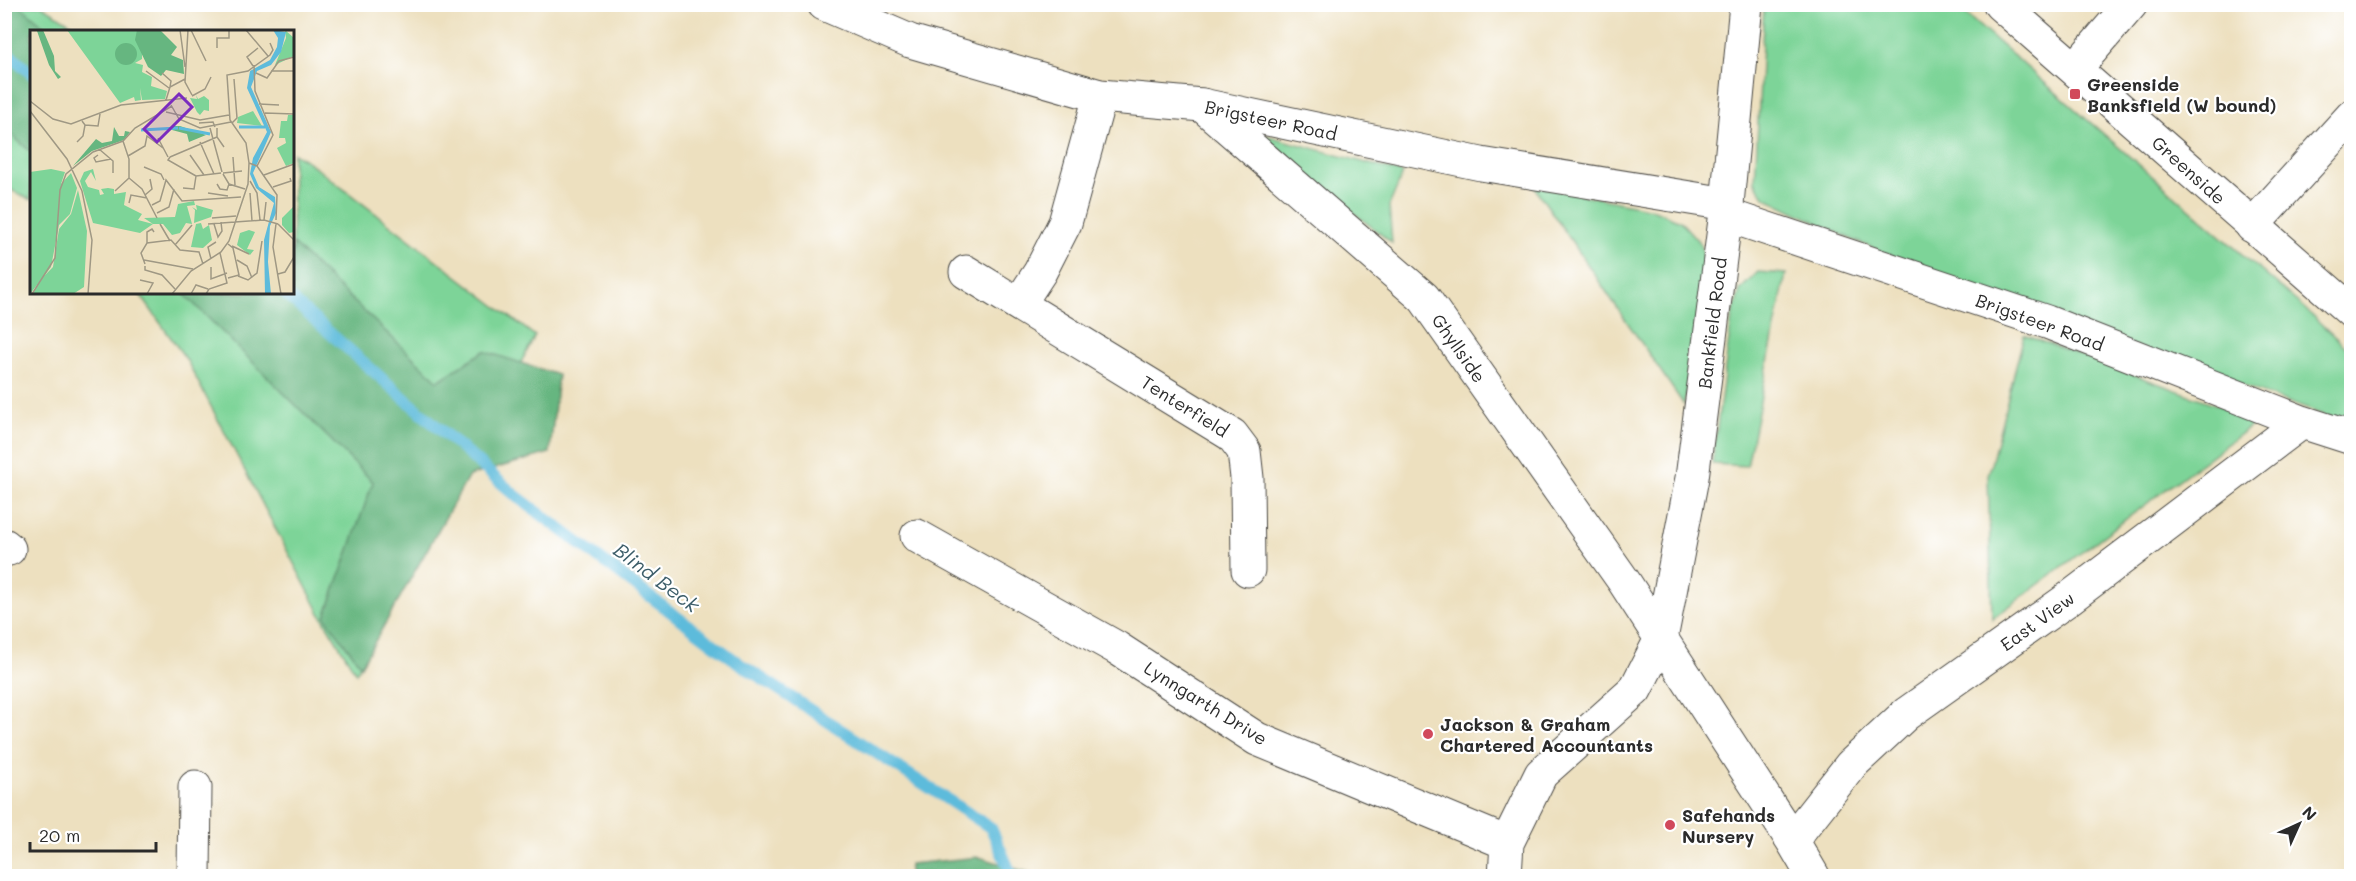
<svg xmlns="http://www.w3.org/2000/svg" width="2356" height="881" font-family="Mali,sans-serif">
	<rect width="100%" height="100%" fill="#fff"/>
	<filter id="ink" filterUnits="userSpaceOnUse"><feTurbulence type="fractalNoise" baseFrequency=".0167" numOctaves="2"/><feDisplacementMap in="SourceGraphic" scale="12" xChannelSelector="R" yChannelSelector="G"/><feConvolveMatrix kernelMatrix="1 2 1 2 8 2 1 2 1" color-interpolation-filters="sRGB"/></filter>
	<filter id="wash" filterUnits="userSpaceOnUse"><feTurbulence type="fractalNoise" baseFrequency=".008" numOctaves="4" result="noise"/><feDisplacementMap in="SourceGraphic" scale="24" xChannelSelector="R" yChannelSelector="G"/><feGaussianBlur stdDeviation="1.35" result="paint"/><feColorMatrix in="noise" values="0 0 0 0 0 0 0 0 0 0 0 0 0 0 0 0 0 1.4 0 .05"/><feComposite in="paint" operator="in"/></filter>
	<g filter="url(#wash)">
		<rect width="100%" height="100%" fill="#ede0bf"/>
		<!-- green -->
		<path fill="#7dd498" stroke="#548062" stroke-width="1.5" d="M5,5H41L83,31L32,32L31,200L5,187Z
			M1764,5H1955L2304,308L2351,352V425L1957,282L1853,240L1764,197L1755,182Z
			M1250,131L1403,173L1389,206L1392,243Z
			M293,153L307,161L535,336L356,673L322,617L186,359L139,293L292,292Z
			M1533,185L1652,209L1680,221L1700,243L1706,265L1704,287L1684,405Z
			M1758,272L1786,274L1747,466L1712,464L1732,317L1740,290Z
			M2024,335L2259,420L1992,619L1988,476Z"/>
		<!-- forest -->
		<path fill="#66b680" stroke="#487056" stroke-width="1.5" d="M5,4L19,5L50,31L32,32L31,152L5,129Z
			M293,244L438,381L484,351L558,375L550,453L469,476L361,666L325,617L373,482L183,293L292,292Z
			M979,857L1040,876H909L910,864Z"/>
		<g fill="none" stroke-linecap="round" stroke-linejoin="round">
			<!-- stream -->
			<path stroke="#5dbbdb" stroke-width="12" d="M4,50L32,74
				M283,292L515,495L740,664L991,828L1012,876"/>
		</g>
	</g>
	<g filter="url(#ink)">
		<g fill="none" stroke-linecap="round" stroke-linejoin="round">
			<defs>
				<path id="minor" d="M2075,69L2131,4
					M1202,105L1424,298L1623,580L1792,840L1813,876
					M1726,215L2047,322L2302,422L2352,438
					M2252,226L2352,116
					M966,272L1232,435L1244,451L1247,478L1248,570
					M1019,304L1040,272L1065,223L1100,96
					M917,536L1117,648L1257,739L1507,843
					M4,545L9,549
					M1792,840L1851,765L1906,714L2064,602L2302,422
					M194,876L195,787
					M1505,876L1507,843L1541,774L1635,690L1661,639L1692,478L1727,204"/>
				<path id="tertiary" d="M824,4L910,41L1100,96L1202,105L1481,164L1727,204L1746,4
					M2000,4L2352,312"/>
			</defs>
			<!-- minor casing -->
			<use href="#minor" stroke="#484641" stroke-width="35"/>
			<!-- tertiary casing -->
			<use href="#tertiary" stroke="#484641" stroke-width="35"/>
			<!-- minor -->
			<use href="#minor" stroke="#fff" stroke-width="33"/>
			<!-- tertiary -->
			<use href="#tertiary" stroke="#fff" stroke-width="33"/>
		</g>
	</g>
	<!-- markers -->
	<g fill="#d1495b" stroke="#fff" stroke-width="2">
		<rect x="2069" y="88" width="12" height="12" rx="3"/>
		<circle cx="1428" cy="734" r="6"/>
		<circle cx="1670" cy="825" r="6"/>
	</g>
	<g text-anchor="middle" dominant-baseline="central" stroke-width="4.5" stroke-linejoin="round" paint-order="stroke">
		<!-- poi labels -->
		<g font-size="18" font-weight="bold" fill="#2b2b2b" stroke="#fff" text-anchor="start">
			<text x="2087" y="84">Greenside<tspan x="2087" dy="21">Banksfield (W bound)</tspan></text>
			<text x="1440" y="724">Jackson &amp; Graham<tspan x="1440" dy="21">Chartered Accountants</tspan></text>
			<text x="1682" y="815">Safehands<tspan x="1682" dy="21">Nursery</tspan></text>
		</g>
		<!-- street labels -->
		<g font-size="18" fill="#2b2b2b" stroke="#fff">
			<text transform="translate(1271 120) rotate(12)">Brigsteer Road</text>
			<text transform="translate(2189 170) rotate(42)">Greenside</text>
			<text transform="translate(2040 322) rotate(20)">Brigsteer Road</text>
			<text transform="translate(1712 323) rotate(-83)">Bankfield Road</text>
			<text transform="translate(1459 348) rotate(55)">Ghyllside</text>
			<text transform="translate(1185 406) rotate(32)">Tenterfield</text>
			<text transform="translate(2037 621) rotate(-36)">East View</text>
			<text transform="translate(1206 703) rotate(32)">Lynngarth Drive</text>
		</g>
		<!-- water labels -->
		<g font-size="20" font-style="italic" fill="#3c5d69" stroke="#fff">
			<text transform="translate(657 577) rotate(37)">Blind Beck</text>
		</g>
	</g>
	<!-- overview -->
	<g transform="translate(30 30)">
		<rect width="264" height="264" fill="#ede0bf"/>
		<path d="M37,0H107L112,23V29L105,33L113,35L112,42L122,47L121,56L137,61L135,69L112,70L110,58L111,70L105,71L104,67L90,73ZM255,0L264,8V26L245,35L256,8ZM166,65L168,69L174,66L179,70V81L174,80L170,85L167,82L160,68L167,69ZM223,81L232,96L207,93L208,87ZM258,85H264V133L256,136L247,118L256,113L255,108H249L251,91H257ZM21,139L35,142L31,154L41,143L47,158L40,184L29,195L21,237L0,264V142ZM63,139L66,151L61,142L55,151L58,157L69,160L70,165L74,164L71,159L78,158L84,159V164L96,162L94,175L112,184L108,190L123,194L114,188L145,187L148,174L164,171L165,175L157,176L162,194L156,193L150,203L142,205L133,194H123L110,203L63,193L50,151L54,142ZM48,160L57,201L54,257L43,264H3L9,251L23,237L29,199L41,184ZM166,175L183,180L181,187L164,193L165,180L162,177L167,180ZM264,176V202L259,203L252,195V188ZM171,193L173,199L179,195L182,210L173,218L161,217L166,194ZM219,200L225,202L217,219L224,220L220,225L207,215L210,203Z" fill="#7dd498"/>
		<path d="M13,0L24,26L25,41L31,47L28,49L19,35L7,1ZM107,0H130L147,17L141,25L153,30L154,44L136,40L131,46L118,37L105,10ZM85 24a11 11 0 1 1 22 0a11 11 0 1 1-22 0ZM143,96H150L176,105L159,112L157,104L142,100ZM84,97L89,106H94L95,101L100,102L94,110L62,121L43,136L66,109L72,113L82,111Z" fill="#66b680"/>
		<path d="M243,0L256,2L251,22L241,35L227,41L221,57L241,102L223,143L229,157L245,167L246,183L240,196L238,232L241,264H235L234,210L244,173L226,158L220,144L223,128L237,102L217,58L220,41L240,30L247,17L248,8Z" fill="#5dbbdb"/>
		<path fill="none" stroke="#5dbbdb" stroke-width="3" d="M209,97H235M149,98L180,104M111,100L148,98"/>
		<path fill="none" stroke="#9f9884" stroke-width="1.5" d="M150,0L155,37M158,0L155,52L162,65M161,0L176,31M216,0L238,26M187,18V8H199V0M223,36L217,27L228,18M116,41L139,58M241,41H264M132,43L141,51L140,57M226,43L237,48L249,31L264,27M162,66L175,59L181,47M136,70L140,57L155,49M0,71L23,89L41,94L91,75L157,68M229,74L249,75M141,75L149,89L170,98L201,92M0,81L37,129L52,161L62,210L58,264M136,82L170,90L199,85M235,83L264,84M52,91L55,95L68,96L70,84M169,93L183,92L185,97M202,93L207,88L204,49M180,98L192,142M187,98V107L194,117M128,108L138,127M93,111L99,129V148L112,159L127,188M47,112L53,106L55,95M170,112L184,144M69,119L83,131V143M68,125L64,128L66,132L81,129M160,125L174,145M98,126L115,116L117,106L133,118M140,127L187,107M140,127L138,130L166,146M203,127L205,155M219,133L227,136L243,105L225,61L224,35M227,136L247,165L246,190M114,137L131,144L134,150M193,143L212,141M193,144L199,154L215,159M234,145L264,134M166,146L191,143M220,151L227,163L230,190M187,154L190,159L197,160L199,154M243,157L261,151L260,148M153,158L164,159L166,146M85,161L99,148M178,163L198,166M220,163L222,191M115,165L122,159L120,149M99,173L101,165L117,168M122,175L130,171L136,150L152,171L211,167M127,183L139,177L144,159M182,188L206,186M234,190L236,172M205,192L234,190L248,194M130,194L140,211M178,194L205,192M184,194L188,207L192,201L191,192M246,194L243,217L251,264M248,194L264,210M117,213V202L122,199L124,202M145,215L162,195M202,216L219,224M181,229L178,217L186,212M114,230L163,239M207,230L217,236L222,248M115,234L111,223L117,213L141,210L150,220L169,222L173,234M115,236V240L132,245L145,259M181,237V249L197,243M248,244L255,242L264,227M208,246L218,250L227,243L232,211M198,248L209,245L203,218L198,214M110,250L123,253L117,264M2,264L25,228L30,160L36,144L63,122L93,111L105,98L142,76M142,264L161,241L191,222L199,211L218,154L219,133L216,113L200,90L197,45L218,41L240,25L243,20L240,13M161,264L166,255L178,259M176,264L179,259L197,253L190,223"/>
		<path fill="#7b2cbf" fill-opacity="0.15" stroke="#7b2cbf" stroke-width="3" d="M149,64L162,77L127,112L114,99Z"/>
		<rect width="264" height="264" fill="none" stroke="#2b2b2b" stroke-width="3"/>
	</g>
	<!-- margin -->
	<rect width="2356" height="881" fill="none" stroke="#fff" stroke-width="24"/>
	<!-- north arrow -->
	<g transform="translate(2299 824) rotate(45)" stroke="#ffffff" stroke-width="4.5" paint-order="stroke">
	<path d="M0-4.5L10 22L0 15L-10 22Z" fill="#2b2b2b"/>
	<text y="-9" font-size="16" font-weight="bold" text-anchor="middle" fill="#2b2b2b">N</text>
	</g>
	<!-- scale -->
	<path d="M30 842v9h126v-9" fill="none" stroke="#2b2b2b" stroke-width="3"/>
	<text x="39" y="842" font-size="18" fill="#2b2b2b" stroke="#ffffff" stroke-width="4.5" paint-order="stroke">20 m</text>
</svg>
